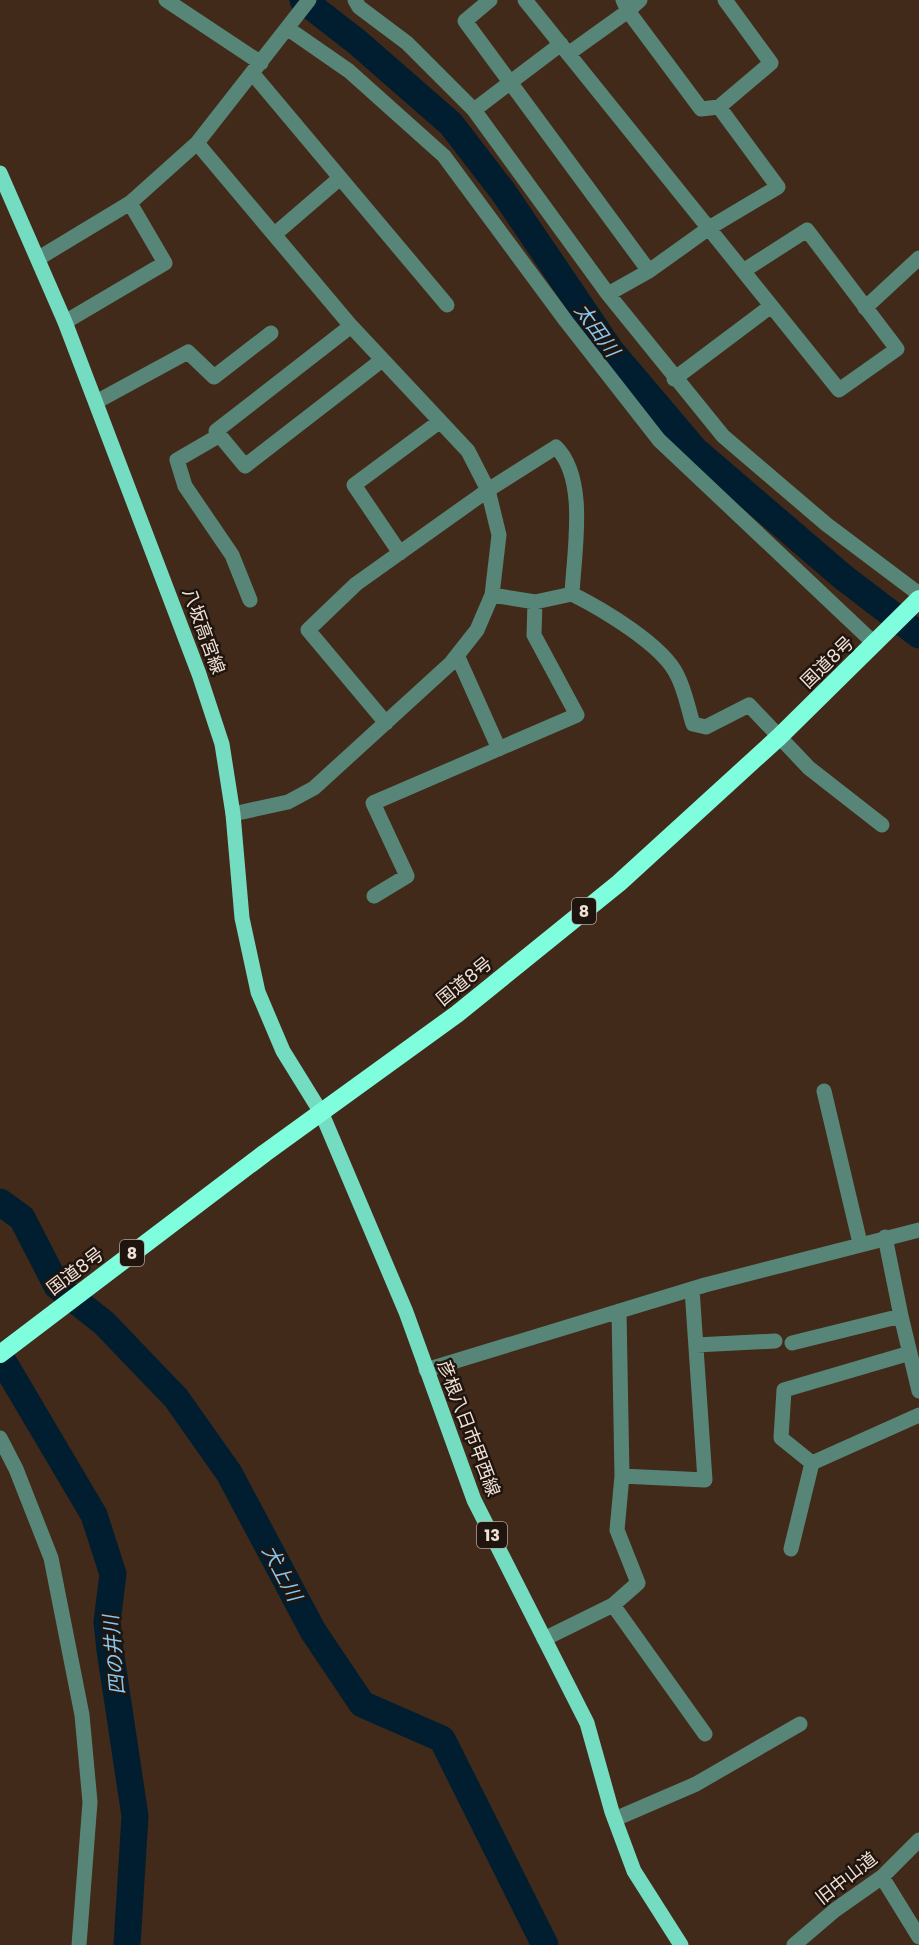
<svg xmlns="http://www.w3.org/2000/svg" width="919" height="1945" font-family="Poppins,'Noto Sans JP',sans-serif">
	<rect width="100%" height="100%" fill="#412a19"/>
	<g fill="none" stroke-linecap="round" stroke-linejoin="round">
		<!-- river -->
		<path stroke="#001e2f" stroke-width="27" d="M303,0L357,42L451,124L504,193L611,351L695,450L843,577L919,635
			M0,1202L22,1218L57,1286L104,1323L176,1398L229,1473L313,1631L362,1704L442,1739L545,1945
			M0,1356L94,1515L113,1574L107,1622L110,1650L135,1816L127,1945"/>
		<!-- minor -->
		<path stroke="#578678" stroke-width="15" d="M166,0L261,63
			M355,0L359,7L407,43L474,110L608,294L723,436L826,524L919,594
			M490,0L465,21L649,271L709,228L778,187L719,107
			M525,0L839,390L897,349L807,230L743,271
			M640,0L628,11L701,109L719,107L771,63L725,0
			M287,28L349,71L444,156L566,321L659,440L875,644
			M568,54L628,11L623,0
			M253,74L447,305
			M474,110L561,44
			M197,143L351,326L468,451L488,490L499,535L492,595L477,630L451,663L314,788L288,802L233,814
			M275,234L340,178
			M39,258L130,203L197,143L309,0
			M608,294L649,271
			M865,308L919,258
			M65,322L165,263L130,203
			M351,326L216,431L245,466L382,360
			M674,379L771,306
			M96,402L188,352L214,377L271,333
			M220,435L177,460L185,486L232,555L250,600
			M400,553L354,485L439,422
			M572,594C602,609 663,645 677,675C685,690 688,708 693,724L706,727L749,705L809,768L882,825
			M492,595L535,602
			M457,655L499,749
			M374,896L407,876L373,803L577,715L534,635L535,602L572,594C574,551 588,479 556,447L488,490L356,584L308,630L386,723
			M824,1091L860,1243
			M901,1316L919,1391
			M792,1343L901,1316L885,1237
			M696,1345L775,1341
			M426,1370L705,1285L919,1230
			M0,1438L16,1469L51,1558L82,1715L90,1802L79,1945
			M812,1463L781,1438L784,1390L910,1353
			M622,1476L705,1480L692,1289
			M791,1549L812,1463L919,1415
			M613,1605L638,1583L617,1530L622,1476L619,1311
			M544,1639L613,1605L705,1734
			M615,1819L696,1784L800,1724
			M882,1877L919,1937
			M794,1945L835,1910L882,1877L919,1840"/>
		<!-- major -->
		<path stroke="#74dcc1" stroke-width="15" d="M0,173L65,322L199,674L222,744L233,814L242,918L258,992L283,1051L322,1114L406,1312L474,1500L587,1723L612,1812L634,1871L681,1945"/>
		<!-- highway -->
		<path stroke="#7ffede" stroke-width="18" d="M0,1354L265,1153L457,1014L619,883L779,737L919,599"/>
	</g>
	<g text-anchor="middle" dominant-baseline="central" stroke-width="5" stroke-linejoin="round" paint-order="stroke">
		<!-- shield labels -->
		<g fill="#20150e" stroke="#b2a49a" stroke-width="1.5">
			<rect x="572" y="898" width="24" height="26" rx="4.5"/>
			<rect x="120" y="1240" width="24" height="26" rx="4.5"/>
			<rect x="477" y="1522" width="30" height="26" rx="4.5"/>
		</g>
		<g font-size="16" font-weight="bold" fill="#f0e1d6">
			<text x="584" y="911">8</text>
			<text x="132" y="1253">8</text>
			<text x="492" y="1535">13</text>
		</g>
		<!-- street labels -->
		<g font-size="18" fill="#f0e1d6" stroke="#20150e">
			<text transform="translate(204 631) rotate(70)">八坂高宮線</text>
			<text transform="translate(827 662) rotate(-44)">国道8号</text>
			<text transform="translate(464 981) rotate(-39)">国道8号</text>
			<text transform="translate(75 1271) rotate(-37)">国道8号</text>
			<text transform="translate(469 1428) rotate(69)">彦根八日市甲西線</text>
			<text transform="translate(846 1878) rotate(-38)">旧中山道</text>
		</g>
		<!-- water labels -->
		<g font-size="20" font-style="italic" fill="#84c8f4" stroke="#20150e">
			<text transform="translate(597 330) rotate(54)">太田川</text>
			<text transform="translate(282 1573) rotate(62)">犬上川</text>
			<text transform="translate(114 1655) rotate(-95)">四の井川</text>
		</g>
	</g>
</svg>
